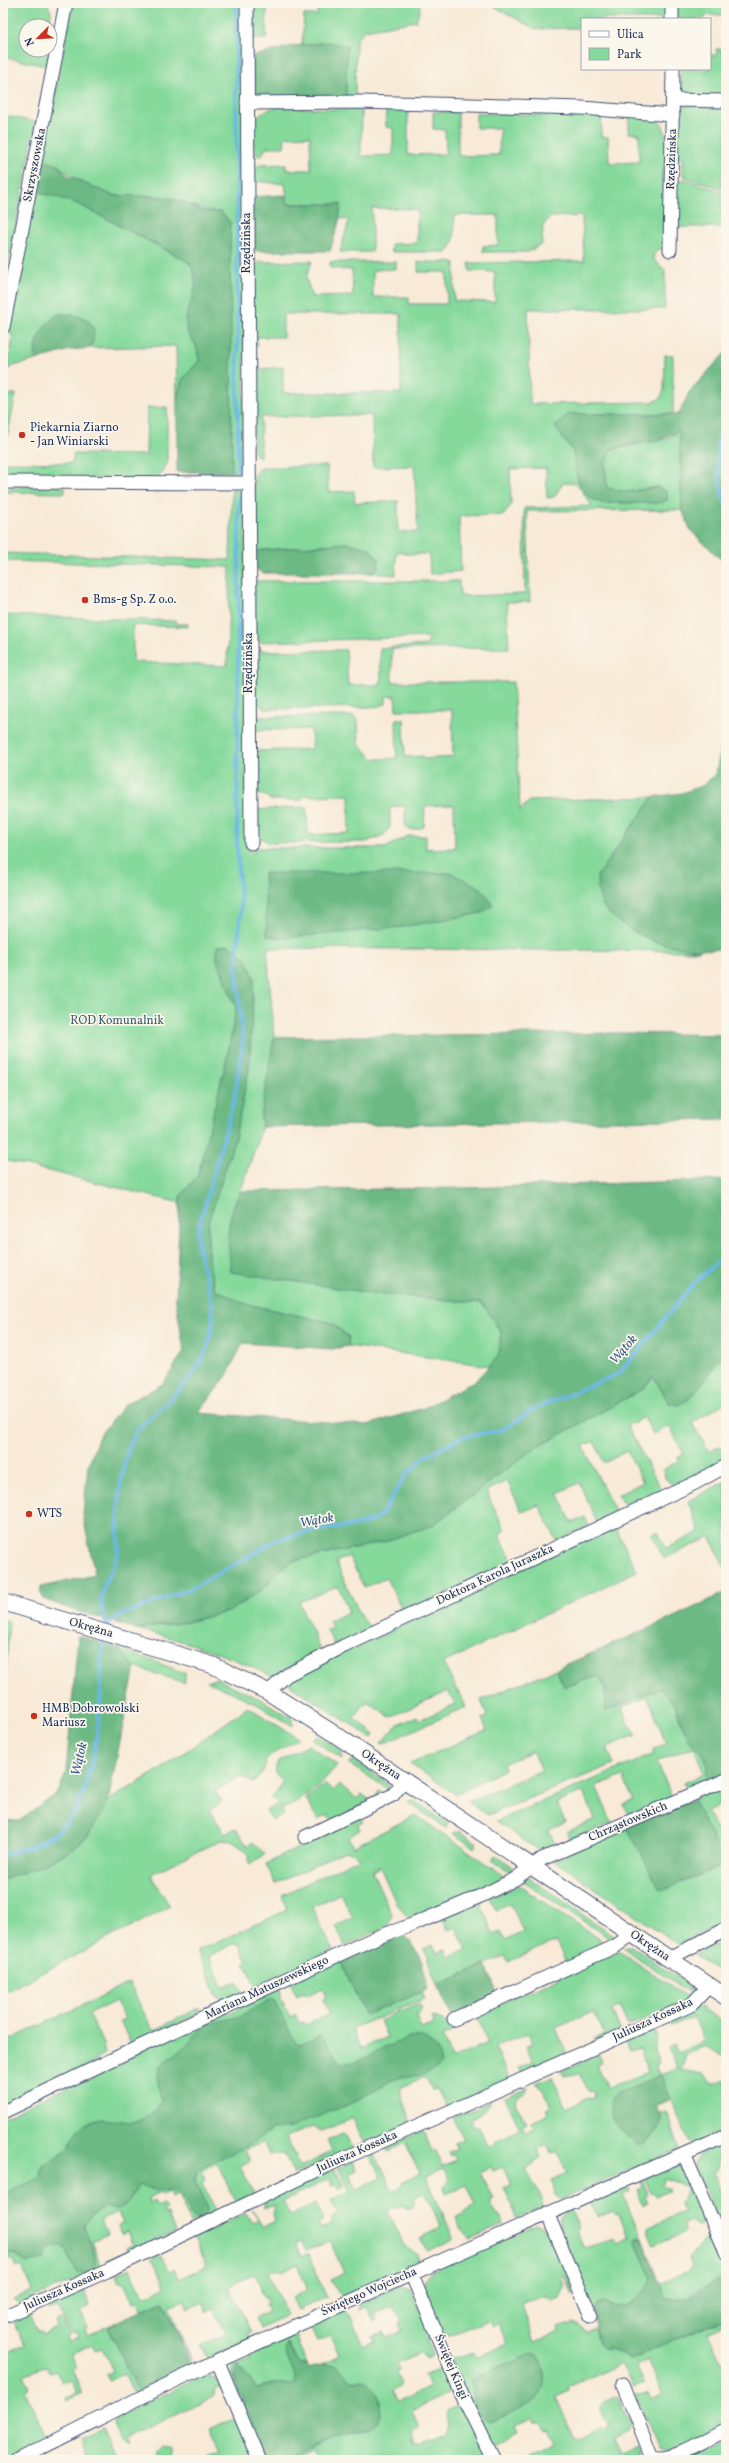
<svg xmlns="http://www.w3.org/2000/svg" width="729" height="2463" font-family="Vollkorn,serif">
	<rect width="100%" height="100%" fill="#fbf7ec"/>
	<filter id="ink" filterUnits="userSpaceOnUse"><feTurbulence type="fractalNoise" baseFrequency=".025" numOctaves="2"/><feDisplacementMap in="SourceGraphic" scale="8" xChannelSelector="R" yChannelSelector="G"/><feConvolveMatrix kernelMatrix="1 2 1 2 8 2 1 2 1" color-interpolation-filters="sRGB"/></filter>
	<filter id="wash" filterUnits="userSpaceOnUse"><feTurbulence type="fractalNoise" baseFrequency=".012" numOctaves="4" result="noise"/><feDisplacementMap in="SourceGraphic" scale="16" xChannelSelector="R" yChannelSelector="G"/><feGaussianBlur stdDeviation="0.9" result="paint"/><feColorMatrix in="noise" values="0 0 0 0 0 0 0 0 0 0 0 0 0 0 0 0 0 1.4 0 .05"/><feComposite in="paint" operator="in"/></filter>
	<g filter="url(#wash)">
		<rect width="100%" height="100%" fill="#f8ead7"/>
		<!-- green -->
		<path fill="#85d99b" stroke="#50847c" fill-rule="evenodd" d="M3,3H47L51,12L50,24L55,28L47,66L3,57ZM26,26H50V50H26Z
			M73,3H244V460L242,470L232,472L230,222L221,212C201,211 194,205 177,200C157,194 137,197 116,196C102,195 68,175 58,165H40Z
			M250,3H289V5L267,6L266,39H255L250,35Z
			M318,3H419L420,9L416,21L365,30L356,40L355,99L346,98L302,45L304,15H317Z
			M488,3H668V19H582V28L535,29Z
			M676,3H726V15H707L704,19H676Z
			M716,49H726V96H683L680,69H710V55H717Z
			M677,106H726V172H722V189L683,176V158L675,157Z
			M275,107L362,110L361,156L393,155V128L386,127V110L408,111V155L446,154L445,130L433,129V112H458V156L499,155L500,128H476V113L602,116L601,137H608L609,163L639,162V134L629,133V116H653L662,124L666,134L665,246L654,253V260L665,270V309H528L530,404L652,402L660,399L664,390L665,355H673V414H568L562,438L573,451L578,481L589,498L657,487L627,492L607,488L605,465L610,450L669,438L679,430L682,510L527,511L530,602H507L509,648L392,649V682H513L520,811L529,801L653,797L597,876L652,941L700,951L267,948L274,1037L261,1117L262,1127L241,1191L232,1208L370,1293L482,1303L501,1332L498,1357L490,1366L348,1346L349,1337L332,1323L242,1303L215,1289L208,1258V1223L235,1138L249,1069L254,978L217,959L236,1008L228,1053L198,1175L180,1197V1203L3,1160V615L176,621V624H188V627L133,625V662L227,666L230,567L3,561V553L230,560L232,488L242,492L245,504L246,846L254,854V848H385L408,836H426V849L455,848L454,805L425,806L424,827L412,830L405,827V806L390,807V827L384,835L366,842L269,843L254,833V810L307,807L308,835L349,833V795L304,796L301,800H270L266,796L254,793L253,751L312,749L311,729L253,730V721L259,717L354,716L358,721L359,744L373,759L397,758L396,719H404L405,757L423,756V759L453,757L452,710H396L395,696H386V704L375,707L264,709L254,698V651L346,650L348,685H381L380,648L428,645V637L261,642L254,633V581H459L460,596L525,594L524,508L592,506L576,483H563L554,497L547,498L546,468L510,469L511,505L504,515L459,516L461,571L430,574L429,554H404V552H396V575L370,573L378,568L348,543L254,551V476L257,470L264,467L327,466L329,492L354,491L355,503L398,501V532H418L414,466L373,467L372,415L261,417L260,457L254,454L253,414L258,411L257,402L253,396L252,370L283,367V393H401V314H283V337H257V347L251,338L254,267L259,262L312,261L306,278L312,297L353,296L352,270L330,268V262H396V269L373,270V297H409V304H447V272H418V262H455L454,301L495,302V272L470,271L469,263L584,261L582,216L550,217L543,226L542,244L528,252H483V246L498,245V215H454C454,227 457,243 447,252H391V244L417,243V209L372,208V252H340L349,220L339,218L341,204H288L285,184L251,181V169L261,165L286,164V170H311L310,136L285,137L284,147H267L261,156L256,155C251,130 247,117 275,107Z
			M3,115L36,122L4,286H3Z
			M685,179L722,192V218H726V227H673L674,182Z
			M35,185L42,194L51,195L78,204L189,262C207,293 181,303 187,330C188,336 194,340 196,346C198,350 198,356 199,361L182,380L177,399L176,346L90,348L93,341L36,339L35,360L10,367L5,378L13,338L7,327Z
			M16,394L3,457V395Z
			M167,407V464L158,479L3,478V462L73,463V454L146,455L147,408Z
			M32,486L65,487V493L3,492V489Z
			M726,1355V1402L692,1423L709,1452L720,1446L726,1455V1461L675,1488L665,1478L664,1469L678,1461L677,1458L684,1454L669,1426L653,1434L644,1417L627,1426L662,1491L626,1508L618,1495L643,1482L627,1451L604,1463L594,1441L583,1446L616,1513L597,1522L579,1483L558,1493L572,1523L585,1517L589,1526L557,1541L539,1505L522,1512L507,1481L486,1491L505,1530L499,1534L513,1562L396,1617L393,1611L401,1607L386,1578L364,1588L349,1556L336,1562L362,1619L371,1628L334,1646L327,1629L332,1627L329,1621L349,1612L338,1586L299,1602L321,1652L273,1677C229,1655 185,1641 137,1629L187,1622L230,1611L263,1589L279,1571L292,1561L329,1554L433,1525L532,1450L643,1389L654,1376L669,1403L687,1401C699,1389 714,1362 726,1355Z
			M726,1481V1570L710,1537L664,1559L652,1534L658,1532L666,1548L700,1532L688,1501Z
			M614,1525L637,1571L443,1663L466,1707L383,1744L381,1743L398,1725L417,1716L419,1720L455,1705L448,1691L390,1717L367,1701L354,1718L374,1734L372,1738L287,1683L292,1677Z
			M3,1619L9,1621L3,1725Z
			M117,1648L185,1673V1683L135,1667Z
			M556,1669L564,1687L594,1677L601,1678L605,1689L606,1711L660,1688L675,1706L688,1740L702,1752L707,1767L706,1784L688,1792L684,1783L704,1774L694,1747L657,1761L672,1798L629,1815L624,1805L633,1800L623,1776L596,1786L612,1823L571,1840L567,1832L595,1819L583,1791L557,1803L565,1823L549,1830L556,1846L541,1852L496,1821L654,1754L653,1750L666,1743L648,1697L622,1707L628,1724L633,1728L636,1735L607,1747L614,1764L488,1815L468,1802L542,1770L533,1751L503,1764L505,1769L455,1794L410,1764L487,1730L482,1719L487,1716L481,1700Z
			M217,1679L260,1699L292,1718L293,1726L253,1702L207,1681Z
			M248,1707L298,1738L265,1760L264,1770L253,1783L241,1776L215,1791L222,1802L210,1810L225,1834L236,1828L247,1846L253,1842L265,1854L250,1865L248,1860L250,1856C242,1848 234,1840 223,1839L153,1873L151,1876L170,1906L3,1993V1880L52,1861L69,1851L87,1837L108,1801L167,1765Z
			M317,1735L342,1752V1759L312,1739Z
			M308,1745L337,1765L318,1787L288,1807L281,1809L283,1814L273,1820L266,1811L278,1804L272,1798L282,1784V1780L274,1772L278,1761Z
			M354,1760L388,1783L389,1790L348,1763Z
			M325,1784L332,1791L339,1784L357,1799L361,1794L372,1801L379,1791L386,1795L332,1821L327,1815L318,1820L306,1799Z
			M717,1789L723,1804L707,1811L720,1839L726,1836V1921L678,1944L553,1860L627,1827L681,1883L725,1865L693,1799Z
			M413,1800L448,1823L446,1828L407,1802Z
			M415,1815L508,1878L412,1921L396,1903L380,1867L372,1871L392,1915L388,1926L345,1946L336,1926L353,1918L341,1893L312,1907L333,1951L256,1987L244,1963L247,1960L240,1945L236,1943L209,1956L223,1987L237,1982L243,1992L227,2000L217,1996L197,1951L287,1910L282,1895L360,1858L352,1852L344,1851L276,1884L266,1864L360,1817L363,1822L358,1825L360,1830L348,1837L353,1847Z
			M460,1831L477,1843L474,1848L453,1833Z
			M495,1855L512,1866V1873L492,1860Z
			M528,1877L615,1936L613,1941L521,1880Z
			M518,1885L609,1946L567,1965L556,1941L508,1962L505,1956L437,1985L424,1949L433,1945L437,1953L445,1950L449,1957L467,1950L456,1927L448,1930L443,1918L482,1901L481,1905L493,1934L501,1931L505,1940L523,1931L511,1904L496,1910L490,1898Z
			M726,1940V1976L694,1955Z
			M631,1946L690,1985L691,1993L623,1948Z
			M619,1951L688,1997L687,2001L628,2026L619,2006L612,2010L620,2030L595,2041L594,2039L604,2035L593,2012L556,2028L567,2054L522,2074L519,2068L533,2062L526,2046L533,2043L528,2033L495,2047L509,2079L446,2108L436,2089L432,2090L426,2079L422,2078L399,2088L412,2123L365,2144L353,2118L322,2131L313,2127L286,2137L300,2167L332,2152L327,2140L341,2133L346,2135L354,2149L294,2175L284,2153L269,2155L263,2142L245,2150L250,2161L240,2166L255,2196L235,2201L217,2163L201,2171L205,2179L202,2183L217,2212L191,2224L178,2194L171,2197L169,2192L161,2195L160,2193L148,2199L150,2204L154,2202L157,2207L163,2204L166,2209L163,2211L164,2214L167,2213L176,2232L109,2262L107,2260L128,2251L127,2247L133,2244L127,2231L121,2234L118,2226L123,2224L117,2212L101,2220L107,2234L92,2241L102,2268L19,2304L13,2299L32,2291L22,2266L17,2268L13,2258L3,2262V2118L207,2018L232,2012L281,1986V1997L290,2018L296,2015L299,2023L304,2022L305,2025L329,2014L323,1999L326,1997L322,1988L306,1996L304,1993L297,1996L290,1982L340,1959L365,2015L422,1992L425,1999L352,2028L360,2048L387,2037L380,2020L419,2004L422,2008L416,2015L421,2029L434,2024L432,2019L435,2018L447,2023L466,2018L465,2024L442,2037L452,2059L488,2043L476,2014Z
			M129,1983L153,2031L200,2007L197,2014L127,2048L126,2045L130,2042L120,2021L125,2019L116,2001L89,2014L103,2044L105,2054L99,2057L94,2065L3,2106V2043Z
			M701,2007L726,2024V2057C703,2048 713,2041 686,2054L681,2070L704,2074L712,2084L726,2079V2129L692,2143L689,2142L661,2076L615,2094L613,2098L647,2142L658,2130L660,2114L666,2112L680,2149L560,2199L554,2194L551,2181L567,2174L557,2152L551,2154L547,2144L538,2148L541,2158L533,2161V2165L526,2169C531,2181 543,2193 543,2207L517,2218L504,2188L511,2185L503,2167L493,2171L491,2167L480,2172L493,2200L489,2202L495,2213L502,2217L504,2224L471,2239L460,2229L455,2217L476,2206L467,2185L446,2193L444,2188L449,2179L443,2168L426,2176L454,2239L427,2251L420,2238L441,2227L427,2196L424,2193L415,2197V2204L408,2208L402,2204L387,2211L406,2247C414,2250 417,2254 418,2262L341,2297L331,2280L344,2273L330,2241L306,2251L301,2242L296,2244L302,2256L308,2254L327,2297L298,2310L292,2298L306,2291L307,2288L297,2264L279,2272L277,2269L267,2273L287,2315L260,2328L256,2318L268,2312L265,2304L268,2303L255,2274L229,2286L251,2332L247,2334L250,2339L208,2358L200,2346L226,2334L213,2309L207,2312L202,2302L188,2309L184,2300L169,2306L191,2359L163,2301L141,2310L137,2302L133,2303L124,2283L119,2282L116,2275L130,2268L144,2297L165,2287L152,2258L160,2255L169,2271L175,2268L179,2279L206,2266L195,2238L246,2213L252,2223L258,2220L252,2210L263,2227L275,2221L273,2214L275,2206L264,2207V2202L334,2168L344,2186L338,2189L336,2185L333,2186L330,2179L283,2201L290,2216L315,2204L323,2221L318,2223L321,2229L332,2225L330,2219L338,2215L331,2200L350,2191L338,2168L353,2161L357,2170L349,2174L357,2189L381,2178L370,2154L374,2152L393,2191L403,2186L402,2183L420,2173L405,2143L388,2151L385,2148L424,2130L432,2152L435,2150L443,2166L456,2160L454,2155L450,2156L448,2152L457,2148L455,2143L464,2139L453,2118L490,2101L485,2109L471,2119L474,2127L478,2125L487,2146L495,2144L494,2142L520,2129L505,2097L528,2087L525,2093L517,2097L515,2104L527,2122L522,2125L525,2131L534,2128L531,2122L549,2113L547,2109L551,2107L544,2090L536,2083L552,2076L566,2108L588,2098L592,2099L594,2095V2092L588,2091L580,2073L564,2076L562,2071L598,2055L602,2063L597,2065L607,2088L648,2072L639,2048L629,2051L624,2040L655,2027L656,2036L654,2051L659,2063L655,2065L659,2075L677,2067L669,2047L674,2044L678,2052L704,2041L694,2017L671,2026L666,2021Z
			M716,2147L719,2155L717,2170L714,2172L718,2180L716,2182L724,2199L726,2198V2226L721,2228L694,2163L701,2153Z
			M675,2165L684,2169L705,2219L700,2226L691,2221L684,2224L685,2232L654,2245L647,2228L684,2212L680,2203L687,2187L665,2178L662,2186L669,2189V2191L655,2196L653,2192L651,2193L644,2177Z
			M642,2179L648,2194L645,2196L648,2203L643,2205L637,2190L642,2187L639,2180Z
			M627,2184L630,2192L623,2195L643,2241L641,2237L635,2241L652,2279C646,2293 629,2311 612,2306C609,2305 607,2303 603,2303L596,2315L560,2228V2218L569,2209L578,2228L576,2229L584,2248L614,2239L617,2244L629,2239L619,2213L615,2214L613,2211L598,2217L589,2201Z
			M536,2225L545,2227L549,2230L574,2289L573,2294L565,2275L562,2276L565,2284L559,2298L552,2301L550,2297L547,2299L545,2295L522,2305L534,2342L560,2332L559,2328L572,2323L579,2325L586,2332L595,2328L597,2336L606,2349L611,2348L630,2360L726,2318V2323L707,2332L721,2364L726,2362V2425L672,2453L658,2448L636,2394L641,2395L648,2392L651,2399L663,2394L648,2360L636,2366L644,2383L633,2387L621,2364L569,2387L570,2391L556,2397L573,2436L580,2438L600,2427L603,2430L609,2426L598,2408L604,2402L617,2396L630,2424L627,2432L614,2439L622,2454L635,2448L638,2460H525L555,2444L548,2429L544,2430L540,2422L534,2424L531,2419L515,2426L518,2433C512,2436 511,2440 506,2443C496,2450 495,2448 488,2460H316L311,2451L289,2460H283L332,2439L371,2428L377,2423L380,2404L365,2382L351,2380C338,2372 340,2363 322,2364L339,2355L330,2336L318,2341L311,2326L345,2310L350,2315L363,2346L375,2341L373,2336L383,2332L386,2338L402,2331L399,2323L402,2321L392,2307L375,2314L377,2320L374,2322L367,2307L360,2310L361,2304L397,2286L409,2289L413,2294L434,2335L427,2340L432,2356L426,2359L419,2353L397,2363L400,2370L396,2372L401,2385L392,2390L398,2402L429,2387L424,2375L444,2367L454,2391L412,2411L419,2427L414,2430L416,2442L421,2445L446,2435L449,2425L447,2411L460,2404L452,2359L474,2352L477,2358L507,2344L498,2323L492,2326L489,2320L455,2334L445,2335L442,2332C434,2314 415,2286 432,2271Z
			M709,2236L721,2263L726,2262V2279L706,2286L686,2298L664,2299L660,2284L690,2270L691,2265L688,2258Z
			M84,2289L89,2306L80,2311L88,2328L85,2330L88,2335L108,2326L139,2393L134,2395L124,2374L109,2380L107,2374L113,2371L102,2348L96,2350L93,2344L71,2354L77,2367L72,2369L82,2393L67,2400L66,2398L76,2393L70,2380L62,2383L56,2370L50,2372L47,2366L24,2375L30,2388L25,2391L46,2437L44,2439L45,2442L3,2460V2355L25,2345L14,2321L30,2314L38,2332L41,2331L42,2334L57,2328L55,2322L62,2319L70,2335L66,2337L68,2342L78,2338L76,2333L72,2334L57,2307L49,2310L47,2307Z
			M293,2334L298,2338L296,2339L307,2364L299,2363L288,2343C283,2358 298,2369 295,2384L290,2386L278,2384L257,2389L252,2385L242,2369L234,2378L269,2460H263L231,2375L234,2362L238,2365L251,2360L250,2353Z
			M206,2375L218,2379L224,2388L217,2387L213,2397L126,2438L129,2445L121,2440L114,2423L116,2417Z
			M237,2417L256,2460H204L208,2458L207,2456L218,2451L209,2430Z
			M102,2428L116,2460H87L80,2438Z
			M726,2435V2460H676L707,2445L712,2448L723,2442V2437Z
			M163,2447L172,2450L174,2460H157V2453Z"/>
		<!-- forest -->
		<path fill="#6cb983" stroke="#447470" d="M328,42L347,46L346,98L250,97L253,56L293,46Z
			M46,161L58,165L68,176L114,196H152L177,200L203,211L221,212L230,222L232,472H177V399L182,380L199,361C198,356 198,350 196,346C194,340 188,336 187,330C181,303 207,293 189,262L78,204L51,195L42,194L35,185L40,165Z
			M285,195L288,204H341L339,222L330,251H257L251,247V197Z
			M58,314C81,314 103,320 90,348L70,350L35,360C37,336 40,329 58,314Z
			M726,352V564L691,531L682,510L679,430C652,447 638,440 610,450L605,465L607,488L627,492L657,487L667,492V500L659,503H602L589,498L578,481L573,451L555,427L568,414H679L690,391Z
			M348,543L369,548L379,560L378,568L370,573H262L254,567V551Z
			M726,716V949C687,952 647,945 616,919C613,916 607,913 605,909C599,899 598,888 597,876L653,797L682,793L704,785L716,773Z
			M264,873H451L481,888L493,905L482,913L402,927L284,938L267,936Z
			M229,945L246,958L254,977L249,1069L235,1138L208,1223V1258L215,1289L242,1303L332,1323L349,1338L348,1346L332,1349L243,1343L226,1377L198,1413L367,1425L424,1408L475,1381L498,1357L501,1332L482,1303L370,1293L231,1272C228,1237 224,1223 241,1191L463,1188L726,1180V1355C706,1367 703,1394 678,1405L669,1403L653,1376L643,1389L532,1450L433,1525L383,1542L292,1561L279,1571L263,1589L230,1611L187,1622L137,1629L69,1609L44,1599L40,1592L41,1587L95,1575L83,1515L88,1467L99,1436L125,1404L163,1384L184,1351L176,1301L180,1197L198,1175L228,1053L236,1008L217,959V946Z
			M620,1033L726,1035V1119L262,1127L261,1117L274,1037Z
			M726,1592V1775L706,1784L707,1767L702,1752L688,1740L675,1706L660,1688L606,1711L605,1689L601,1678L594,1677L564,1687L556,1669L670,1619Z
			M78,1636L117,1648L135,1667L108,1801L102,1814L87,1837L69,1851L52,1861L3,1880V1820L19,1821L58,1793L66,1772Z
			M693,1799L725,1865L660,1890L627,1827Z
			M400,1934C417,1941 427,1971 427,1988L422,1992L365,2015L340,1959Z
			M485,1965L499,1995L452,2016L437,1985Z
			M273,1998L295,2042L299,2045L321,2036C330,2043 336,2062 344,2063C373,2066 428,2003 441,2064L436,2069L424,2075L401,2077L389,2082L352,2103L332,2111L291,2127L272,2129L244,2148L203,2166L197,2172L195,2180L208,2211C203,2217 200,2220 192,2218L184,2201L175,2191H157L139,2185L126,2205L118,2209L103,2207L91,2216L84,2226L96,2259V2267C90,2271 84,2275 77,2273L63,2246H54L49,2249L43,2260L26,2263L14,2253L3,2256V2194L38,2179L41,2176L42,2167L67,2149L79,2129L87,2123L101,2119L132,2122L147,2117L157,2108L161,2099L157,2077L160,2068L168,2059L179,2052L207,2024L242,2016Z
			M661,2075L671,2099L656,2106C663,2123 661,2125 650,2138C646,2143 645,2145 637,2145C621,2134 603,2114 615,2094Z
			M638,2237L643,2241L666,2300C673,2297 679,2300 685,2298C700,2295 709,2281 726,2279V2318L630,2360L611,2348H603C594,2334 595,2321 597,2305L603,2302C607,2303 609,2305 612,2306C629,2311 646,2293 652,2279L635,2241Z
			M163,2301L192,2367L139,2393L108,2326Z
			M287,2343L295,2358L302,2365L307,2364L309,2369C321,2364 332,2360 342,2371C345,2373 347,2378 351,2380C356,2382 363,2380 368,2383C375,2387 378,2394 380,2401C387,2432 353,2432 332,2439C310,2446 292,2460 269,2460L234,2378L238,2365L257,2389L278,2384L290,2386L295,2384C298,2371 280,2355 287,2343Z
			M532,2354L539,2356C541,2364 545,2372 545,2380C547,2403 506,2415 489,2422C475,2414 472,2397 472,2382L477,2377Z"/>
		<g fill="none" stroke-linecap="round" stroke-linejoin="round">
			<!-- stream -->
			<path stroke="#6ab8e4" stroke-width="4" d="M236,3L238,472
				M726,414C714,443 716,478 726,506
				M107,1626C99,1608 100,1594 108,1576C111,1570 116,1564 117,1557C120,1545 118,1532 118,1520C119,1490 122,1454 138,1429C177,1393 223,1357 211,1298C206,1274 196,1254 198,1230L234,1101L243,1041L236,964L241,907L237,847L239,496
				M107,1627L113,1620L121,1615L197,1586L277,1540L312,1531L362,1524L376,1519L383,1512L406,1475L426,1456L463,1437L502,1430L536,1408L618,1374L631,1360L695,1282L726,1255
				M3,1855C24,1849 45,1844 61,1829C91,1800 99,1731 101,1690C101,1671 100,1655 105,1636"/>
		</g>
	</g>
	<g filter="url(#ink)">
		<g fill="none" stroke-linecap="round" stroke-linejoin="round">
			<defs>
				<path id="minor" d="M247,3L251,843
					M672,3V19
					M673,100L726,101
					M247,103L359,102L582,108L673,115
					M670,250L673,69
					M3,327L66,3
					M3,482L250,483
					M268,1692L287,1675L344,1646L695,1483L726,1466
					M305,1837L393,1795L404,1780
					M668,1959L726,1929
					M454,2019L616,1946L632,1934
					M3,2112L128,2052L375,1938L412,1925L483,1895L515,1879L542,1859L726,1780
					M684,2154L726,2252
					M547,2213L591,2316
					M411,2273L462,2395L494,2460
					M3,2317L107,2271L326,2166L691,2005L709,1986
					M218,2362L259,2460
					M623,2384L653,2460
					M654,2457C671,2463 709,2438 726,2430
					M17,2460C77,2431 136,2398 196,2371C372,2291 548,2213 726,2136"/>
				<path id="tertiary" d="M3,1602L212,1665L268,1692L336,1735L726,1997"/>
			</defs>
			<!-- minor casing -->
			<use href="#minor" stroke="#3c4b70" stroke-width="15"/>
			<!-- tertiary casing -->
			<use href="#tertiary" stroke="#3c4b70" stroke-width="18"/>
			<!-- minor -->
			<use href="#minor" stroke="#fff" stroke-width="13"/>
			<!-- tertiary -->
			<use href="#tertiary" stroke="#fff" stroke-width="16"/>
		</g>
	</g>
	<!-- markers -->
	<g fill="#c8321e" stroke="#fbf7ec" stroke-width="1.5">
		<circle cx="22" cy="435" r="4"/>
		<circle cx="85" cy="600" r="4"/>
		<circle cx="29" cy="1514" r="4"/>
		<circle cx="34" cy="1716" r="4"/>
	</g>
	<g text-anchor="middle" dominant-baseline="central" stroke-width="3.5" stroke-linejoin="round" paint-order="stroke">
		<!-- street labels -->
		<g font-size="12" fill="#1b2f5e" stroke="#fbf7ec">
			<text transform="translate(672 159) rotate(-88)">Rzędzińska</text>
			<text transform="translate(35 165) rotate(-79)">Skrzyszowska</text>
			<text transform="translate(247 243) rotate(-90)">Rzędzińska</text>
			<text transform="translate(249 663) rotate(-90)">Rzędzińska</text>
			<text transform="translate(495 1575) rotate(-25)">Doktora Karola Juraszka</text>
			<text transform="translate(91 1628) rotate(16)">Okrężna</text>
			<text transform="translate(381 1765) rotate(34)">Okrężna</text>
			<text transform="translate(628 1822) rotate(-23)">Chrząstowskich</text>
			<text transform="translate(650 1946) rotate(34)">Okrężna</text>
			<text transform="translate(267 1988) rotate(-25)">Mariana Matuszewskiego</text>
			<text transform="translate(653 2020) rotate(-25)">Juliusza Kossaka</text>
			<text transform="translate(357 2152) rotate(-24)">Juliusza Kossaka</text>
			<text transform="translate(64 2290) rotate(-24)">Juliusza Kossaka</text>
			<text transform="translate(369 2292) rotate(-24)">Świętego Wojciecha</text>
			<text transform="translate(451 2367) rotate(67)">Świętej Kingi</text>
		</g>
		<!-- poi labels -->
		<g font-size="12" fill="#1b2f5e" stroke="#fbf7ec" text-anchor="start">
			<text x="30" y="428">Piekarnia Ziarno<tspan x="30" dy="14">- Jan Winiarski</tspan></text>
			<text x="93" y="600">Bms-g Sp. Z o.o.</text>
			<text x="37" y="1514">WTS</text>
			<text x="42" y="1709">HMB Dobrowolski<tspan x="42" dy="14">Mariusz</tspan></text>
		</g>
		<!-- park labels -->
		<g font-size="12" fill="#365a6d" stroke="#fbf7ec">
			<text x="117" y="1021">ROD Komunalnik</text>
		</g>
		<!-- water labels -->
		<g font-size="13" font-style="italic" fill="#335886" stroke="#fbf7ec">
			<text transform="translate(624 1350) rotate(-49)">Wątok</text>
			<text transform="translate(317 1521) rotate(-10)">Wątok</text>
			<text transform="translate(80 1759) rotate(-77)">Wątok</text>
		</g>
	</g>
	<!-- margin -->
	<rect width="729" height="2463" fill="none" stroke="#fbf7ec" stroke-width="16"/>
	<!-- legend -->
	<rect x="581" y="18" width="130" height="52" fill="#fbf7ec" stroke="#a1a7b3"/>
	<rect x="589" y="31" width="20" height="6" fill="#ffffff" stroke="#a1a7b3"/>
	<text x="617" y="38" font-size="12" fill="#1b2f5e">Ulica</text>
	<rect x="589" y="48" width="20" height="12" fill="#85d99b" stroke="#a1a7b3"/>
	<text x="617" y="58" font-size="12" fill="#1b2f5e">Park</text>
	<!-- north arrow -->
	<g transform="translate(38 38) rotate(246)"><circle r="19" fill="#fbf7ec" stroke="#a1a7b3"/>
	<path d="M0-3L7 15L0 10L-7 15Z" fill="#c8321e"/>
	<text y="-6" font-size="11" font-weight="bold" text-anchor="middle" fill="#1b2f5e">N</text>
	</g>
</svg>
